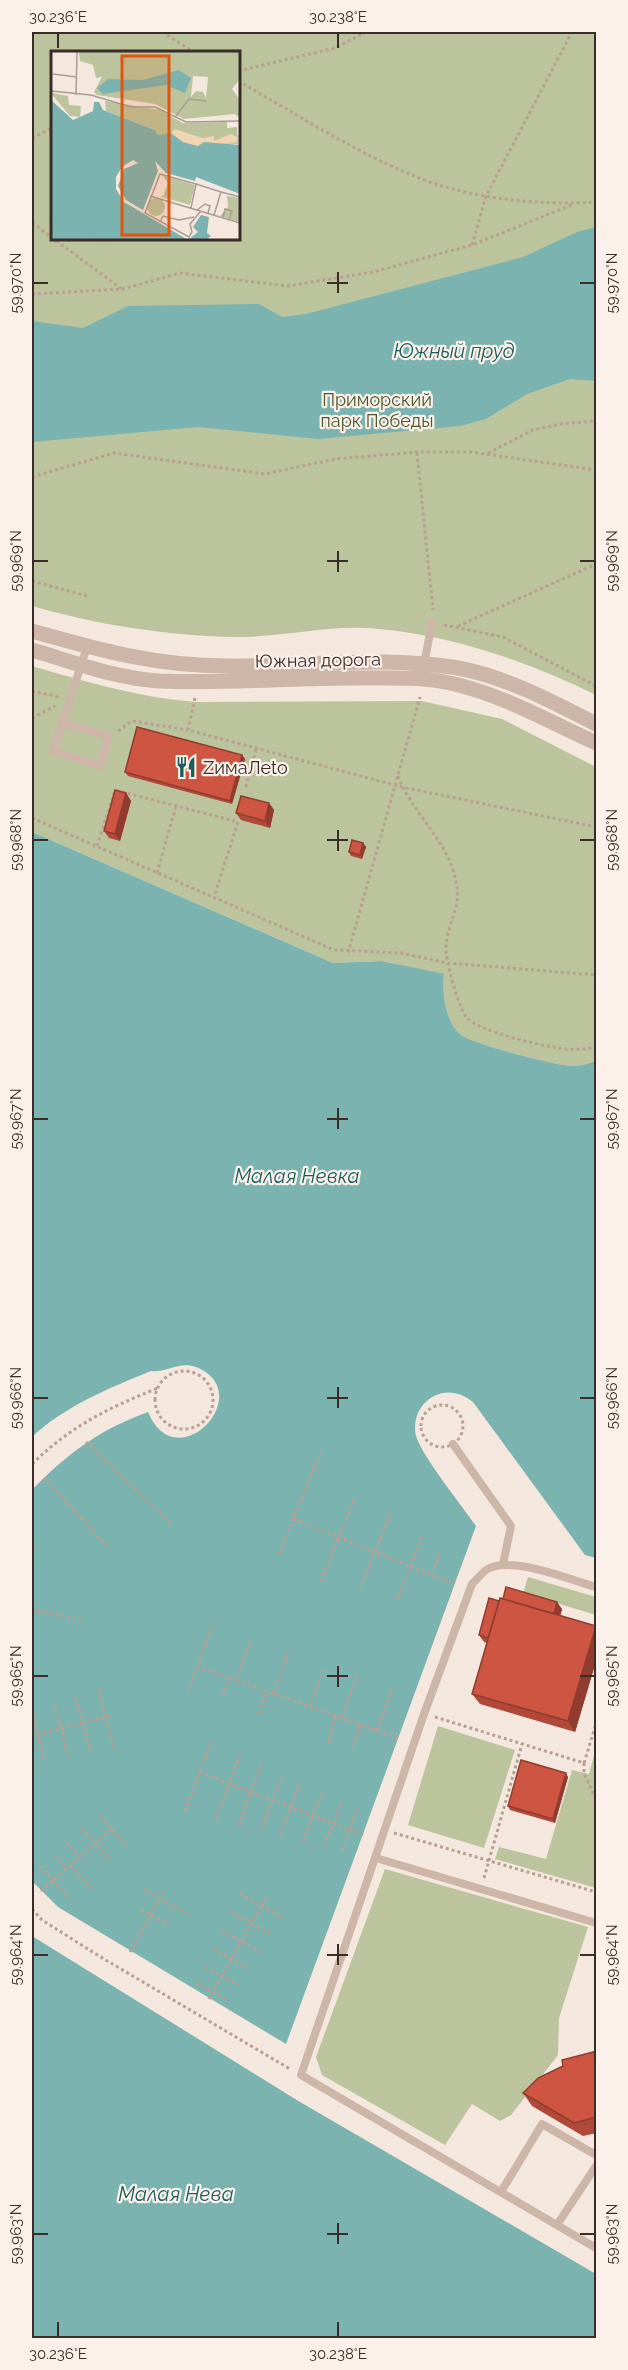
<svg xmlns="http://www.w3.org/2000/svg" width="628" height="2370" font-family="Raleway,sans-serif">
	<rect width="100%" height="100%" fill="#f4e7dd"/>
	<!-- green -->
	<path fill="#bbc49c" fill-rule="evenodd" d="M32,32H596V695C529,662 454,636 379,629C333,624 285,637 238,637C169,636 98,625 32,606ZM52,52H238V238H52Z
		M32,666C87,682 140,698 197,702L422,701L502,719L596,767V1061C589,1063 581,1066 574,1066C560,1067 470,1043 461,1035C445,1021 442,994 444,975L383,961L333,963L32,832Z
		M528,1577L596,1597V1615L523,1593Z
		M438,1726L515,1750L484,1848L408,1825Z
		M596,1748V1888L495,1859L499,1847L546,1859L572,1770L589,1774Z
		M385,1869L588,1927L559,2018L558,2055L511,2115L500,2121L472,2104L445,2145L322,2075L316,2057Z"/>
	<!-- water -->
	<path fill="#7ab3af" d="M596,227V381L570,379L527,394L486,419L460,426L318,439L198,427L32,442V321L83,328L128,306L259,304L282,317L306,314L523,257L577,232Z
		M32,832L333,963L382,961L444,974C442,994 445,1021 461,1035C470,1043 560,1067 574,1066C581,1066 589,1063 596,1061V1558L585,1555L473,1402C462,1393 448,1389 434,1396C420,1403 412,1420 416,1436C422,1456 462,1506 476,1526L286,2044L58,1907L32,1881V1490C68,1453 99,1430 148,1412C177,1481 259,1392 196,1367C179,1361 167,1373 151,1371C109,1388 65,1406 32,1437Z
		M32,1936L300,2102L596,2274V2338H32Z"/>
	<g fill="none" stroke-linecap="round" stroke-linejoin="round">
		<!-- path -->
		<path stroke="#b99f92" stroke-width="3" stroke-dasharray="3 3" stroke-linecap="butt" d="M162,32L194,52
			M238,71L335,48L366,32
			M238,81C295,113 351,150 412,175C464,198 540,206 596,202
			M32,138L52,128
			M32,223L122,289
			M472,245L486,196L572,32
			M32,294L123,289L180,273L288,286L373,272L472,245L574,204
			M417,453L433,610
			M488,453L533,430L560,424L596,421
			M32,477L114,453L265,474L335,459L417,452H471L596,470
			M32,581L87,596
			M444,625L503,637L596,686
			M458,626L596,564
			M32,691L59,697
			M195,698L188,730L402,787L596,827
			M32,718L55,706
			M118,731L132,721L188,730
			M398,776C411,810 442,836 453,870C465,905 449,916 446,946C445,960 458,1005 466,1017C476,1031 546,1047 565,1049C576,1050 586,1049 596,1047
			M246,787L256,749
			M32,818L334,950L401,953L448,963L596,975
			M97,846L115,790L238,822L214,897
			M157,873L176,806
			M348,953L420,697
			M155 1400a29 29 0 1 1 58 0a29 29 0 1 1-58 0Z
			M421 1426a21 21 0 1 1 42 0a21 21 0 1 1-42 0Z
			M86,1442L172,1524
			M32,1464C71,1426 108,1408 158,1388
			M44,1478L109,1548
			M294,1519L454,1584
			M32,1549L37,1553
			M279,1554L322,1449
			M432,1574L440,1554
			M321,1581L354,1500
			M360,1589L391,1513
			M397,1600L422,1537
			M32,1610L86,1621
			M197,1666L398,1738
			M236,1680L251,1640
			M99,1690L114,1749
			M188,1692L213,1623
			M274,1693L288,1652
			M223,1696L229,1677
			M76,1698L91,1752
			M55,1703L69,1758
			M310,1706L324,1667
			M32,1711L45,1763
			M259,1714L267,1691
			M435,1717L584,1763L596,1724
			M342,1718L357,1676
			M377,1730L393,1687
			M32,1736L114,1715
			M329,1743L336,1715
			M352,1750L360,1724
			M584,1763V1774L596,1799
			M199,1772L363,1835
			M185,1811L211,1742
			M100,1816L128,1848
			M216,1819L240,1755
			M239,1825L261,1765
			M82,1828L111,1860
			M261,1830L282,1775
			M394,1833L596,1892
			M280,1835L300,1783
			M303,1841L322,1793
			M67,1843L80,1857
			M324,1846L342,1803
			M342,1851L357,1810
			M55,1855L67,1868
			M70,1865L92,1889
			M40,1866L69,1898
			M484,1878L522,1744
			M143,1889L187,1914
			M41,1891L113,1828
			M240,1894L283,1918
			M32,1909L42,1920L99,1956L290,2069
			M141,1910L170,1925
			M231,1912L272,1935
			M222,1931L261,1952
			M214,1949L250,1969
			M130,1952L164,1891
			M205,1967L239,1985
			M197,1983L228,2001
			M209,1999L267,1896"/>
		<!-- service -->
		<path stroke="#cdb5a8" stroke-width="8" d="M424,665L432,622
			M62,723L109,736L100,766L53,751L87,647
			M453,1444L511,1526L503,1564
			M596,1587C570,1580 509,1554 486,1570C481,1574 476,1580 472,1584L424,1714L301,2075L596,2248
			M376,1858L596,1923
			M501,2192L542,2124L596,2155
			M557,2225L596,2166"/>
		<!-- minor -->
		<path stroke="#cdb5a8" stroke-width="15" d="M32,631C99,650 156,666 227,666C304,667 381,655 458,668C507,677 553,702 596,724
			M32,650C73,662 115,678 159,681C229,684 298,677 368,678C393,678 420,677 445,682C498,692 548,721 596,743"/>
	</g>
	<!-- wall -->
	<path fill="#b04939" d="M242,755L245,759L232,804L128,776L125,772Z
		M126,793L131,801L120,841L109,838L104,831Z
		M269,803L274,810L270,828L241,820L236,813Z
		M363,843L366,847L362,859L351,856L349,852Z
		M499,1601L562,1609L560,1616L596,1626L597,1627V1658L575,1732L480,1704L472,1694L487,1643L484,1642L479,1635Z
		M568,1777L555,1823L510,1810L508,1806Z
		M597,2051V2133L583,2136L532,2106L523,2093Z"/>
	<!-- shaded-wall -->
	<path fill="#903c2e" d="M242,755L245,759L232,804L230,801Z
		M126,793L131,801L120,841L115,834Z
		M269,803L274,810L270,828L265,821Z
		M363,843L366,847L362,859L360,855Z
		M557,1602L562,1609L558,1624L553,1616Z
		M596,1626L597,1627V1658L575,1732L568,1721Z
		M566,1773L568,1777L555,1823L553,1819Z"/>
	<!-- building -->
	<path fill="#cd5542" stroke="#903c2e" stroke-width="1.5" d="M137,727L242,755L230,801L125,772Z
		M115,790L126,793L115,834L104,831Z
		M241,796L269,803L265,821L236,813Z
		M352,840L363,843L360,855L349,852Z
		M506,1587L557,1602L554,1614L503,1599Z
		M489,1598L499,1601L488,1638L479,1635Z
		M500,1598L596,1626L568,1721L472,1694Z
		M521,1760L566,1773L553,1819L508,1806Z
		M597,2051V2117L574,2123L523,2093L538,2078L563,2066L562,2060Z"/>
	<!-- ticks -->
	<path fill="none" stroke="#392c29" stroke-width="2" d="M58,33V48M338,33V48M338,272V293M33,283H48M327,283H348M580,283H595M338,551V572M33,561H48M327,561H348M580,561H595M338,830V851M33,840H48M327,840H348M580,840H595M338,1108V1129M33,1119H48M327,1119H348M580,1119H595M338,1387V1408M33,1398H48M327,1398H348M580,1398H595M338,1666V1687M33,1676H48M327,1676H348M580,1676H595M338,1944V1965M33,1955H48M327,1955H348M580,1955H595M338,2223V2244M33,2234H48M327,2234H348M580,2234H595M58,2322V2337M338,2322V2337"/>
	<!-- icons -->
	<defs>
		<symbol id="restaurant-bare" viewBox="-9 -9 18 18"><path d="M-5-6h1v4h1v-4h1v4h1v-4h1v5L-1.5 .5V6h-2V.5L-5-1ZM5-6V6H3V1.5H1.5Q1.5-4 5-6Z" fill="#1b5e5b" stroke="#fbf1ea" stroke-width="2.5" paint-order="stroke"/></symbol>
	</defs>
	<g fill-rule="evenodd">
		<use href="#restaurant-bare" x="171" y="752" width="30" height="30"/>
	</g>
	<g text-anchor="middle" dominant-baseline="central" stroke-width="4.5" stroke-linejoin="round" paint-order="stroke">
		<!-- park labels -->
		<g font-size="18" fill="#4d592b" stroke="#fbf1ea">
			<text x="377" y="399">Приморский<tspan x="377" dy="21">парк Победы</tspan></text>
		</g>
		<!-- street labels -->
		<g font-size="18" fill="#392c29" stroke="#fbf1ea">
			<text transform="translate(318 660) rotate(-1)">Южная дорога</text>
		</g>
		<!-- poi labels -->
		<g font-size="18" fill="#392c29" stroke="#fbf1ea" text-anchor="start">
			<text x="203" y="767">ZимаЛеtо</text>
		</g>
		<!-- water labels -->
		<g font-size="20" font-style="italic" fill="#1b5e5b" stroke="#fbf1ea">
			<text x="454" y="351">Южный пруд</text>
			<text x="297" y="1176">Малая Невка</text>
			<text x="176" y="2194">Малая Нева</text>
		</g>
	</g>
	<!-- overview -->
	<g transform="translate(51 51)">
		<rect width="189" height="189" fill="#f4e7dd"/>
		<path d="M28,0H189V28L181,38L189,49V67L184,63L133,68L104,53L46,44L43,41L51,26L45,27L42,14L29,10ZM142,25L157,26L155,47L152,41L145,40L140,46ZM0,42L17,45L18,54L30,55L29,66L19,65ZM54,50L109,59L132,72L176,71V77L186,76L187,93L132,91L121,82L107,84L104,79L55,60ZM111,124L144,134L139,154L108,145H112L117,132ZM176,145L189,147V171L169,165L177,156ZM96 156a9 9 0 1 1 18 0a9 9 0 1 1-18 0Z" fill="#bbc49c" fill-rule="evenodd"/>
		<path d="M124,78L151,87L163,85V90L180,83L186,86V91L147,95L132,91L120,82Z" fill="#f1d5b2"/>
		<path d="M128,19L140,27L134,42L115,34L52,43L46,37L57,28L92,29ZM0,49L22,69L42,60L43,51H48L52,59L104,79L107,84L120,82L132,91L147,95L153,91L189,94V143L145,126L144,130L115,122L104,110L107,120L92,159L75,149L67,135L73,118L87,112L82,109L71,116L65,126V138L73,151L137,189L147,181L142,176L150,164L158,166L156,182L160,185L155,189H0Z" fill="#7ab3af"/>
		<path fill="none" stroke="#7ab3af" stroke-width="3" d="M0,167L54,189"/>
		<path fill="none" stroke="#a99c95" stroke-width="1.5" d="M0,14V40M2,23L26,26M0,40L40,44L80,56H104L135,71L189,70M25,44L26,0M124,66L138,48L155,50M145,133L170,141L163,164M170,141L189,146M99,145L189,172M140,157L145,133L109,123L94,162L138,186L141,181L139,173L150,160M146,159L154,153L159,155L157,162M172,167L174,158L181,160L178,169M109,171L112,165L128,169L143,166"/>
		<path fill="#df570d" fill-opacity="0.15" stroke="#df570d" stroke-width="3" d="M71,5H118V184H71Z"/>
		<rect width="189" height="189" fill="none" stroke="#392c29" stroke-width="3"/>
	</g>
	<!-- border -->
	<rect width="628" height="2370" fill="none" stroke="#fbf1ea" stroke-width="66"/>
	<rect x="33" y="33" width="562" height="2304" fill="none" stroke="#392c29" stroke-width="2"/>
	<g font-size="15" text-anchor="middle" fill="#392c29">
		<text x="58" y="22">30.236°E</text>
		<text x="338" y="22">30.238°E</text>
		<text transform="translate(16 283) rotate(-90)" y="5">59.970°N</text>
		<text transform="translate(612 283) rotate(-90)" y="5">59.970°N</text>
		<text transform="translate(16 561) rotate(-90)" y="5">59.969°N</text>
		<text transform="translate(612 561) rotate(-90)" y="5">59.969°N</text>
		<text transform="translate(16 840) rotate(-90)" y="5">59.968°N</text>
		<text transform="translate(612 840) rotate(-90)" y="5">59.968°N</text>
		<text transform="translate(16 1119) rotate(-90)" y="5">59.967°N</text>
		<text transform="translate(612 1119) rotate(-90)" y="5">59.967°N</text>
		<text transform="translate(16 1398) rotate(-90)" y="5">59.966°N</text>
		<text transform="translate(612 1398) rotate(-90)" y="5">59.966°N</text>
		<text transform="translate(16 1676) rotate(-90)" y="5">59.965°N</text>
		<text transform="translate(612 1676) rotate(-90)" y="5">59.965°N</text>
		<text transform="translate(16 1955) rotate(-90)" y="5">59.964°N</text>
		<text transform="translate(612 1955) rotate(-90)" y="5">59.964°N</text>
		<text transform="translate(16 2234) rotate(-90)" y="5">59.963°N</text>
		<text transform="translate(612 2234) rotate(-90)" y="5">59.963°N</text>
		<text x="58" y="2359">30.236°E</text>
		<text x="338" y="2359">30.238°E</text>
	</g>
</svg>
